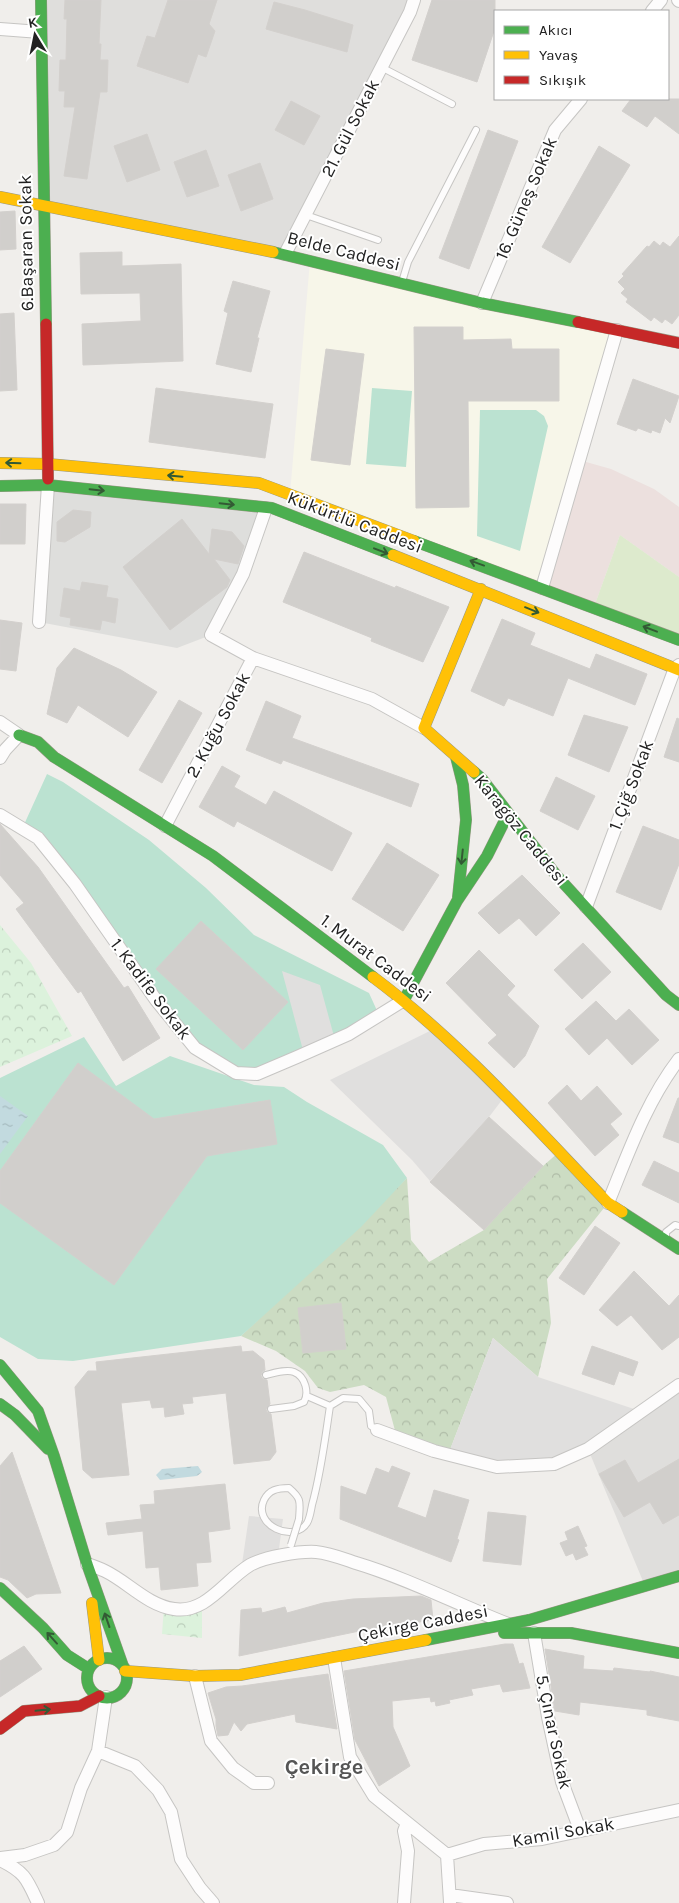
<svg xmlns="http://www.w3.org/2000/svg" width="679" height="1903" font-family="Karla,sans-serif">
	<defs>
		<pattern id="forest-crowns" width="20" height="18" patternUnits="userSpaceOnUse" patternTransform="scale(1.25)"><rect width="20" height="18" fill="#ccdcc3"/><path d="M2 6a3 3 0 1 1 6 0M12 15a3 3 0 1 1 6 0" fill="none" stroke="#afbca7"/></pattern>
		<pattern id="park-crowns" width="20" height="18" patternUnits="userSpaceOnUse" patternTransform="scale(1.25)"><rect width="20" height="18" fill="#dcf2dc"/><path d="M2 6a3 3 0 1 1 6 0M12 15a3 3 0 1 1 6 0" fill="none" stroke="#bccfbc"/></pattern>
		<pattern id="water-ripples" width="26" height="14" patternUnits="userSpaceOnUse" patternTransform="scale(1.25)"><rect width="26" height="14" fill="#c2dadf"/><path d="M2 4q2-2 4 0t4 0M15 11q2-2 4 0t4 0" fill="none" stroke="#a6bbbf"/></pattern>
	</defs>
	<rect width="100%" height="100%" fill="#f0eeeb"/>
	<!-- residential -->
	<path fill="#dfdedc" d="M41,0H414L285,254L43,205Z
		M679,1385V1576L645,1586L588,1449Z"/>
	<!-- commercial -->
	<path fill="#ece0de" d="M579,460L611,469L654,489L679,507V577L620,535L594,607L542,588Z"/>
	<!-- education -->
	<path fill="#f7f6e9" d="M310,261L617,330L542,588L290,494Z"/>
	<!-- religious -->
	<path fill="#dededc" d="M48,485L266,508L211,635L177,648L39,622Z"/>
	<!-- grass -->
	<path fill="#ddeacd" d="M620,535L679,577V640L594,607Z"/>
	<!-- forest -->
	<path fill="url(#forest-crowns)" d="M559,1152L608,1203L547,1279L551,1323L538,1377L493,1338L448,1455L397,1438L386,1397L364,1385L330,1392L318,1388L305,1371L276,1351L241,1336L407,1178L411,1240L429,1262L484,1230L543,1166Z"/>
	<!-- park -->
	<path fill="url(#park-crowns)" d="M0,925L31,963L72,1036L0,1067Z
		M202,1603V1638L162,1634L164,1606Z"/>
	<!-- pitch -->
	<path fill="#bbe2d1" d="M372,388L412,391L406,467L366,464Z
		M480,410H536L544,416L548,426L520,551L477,536Z
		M47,774L63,782L149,840L206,888L254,935L369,993L379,1015L297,1057L236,1073L195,1048L75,884L22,829Z
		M84,1037L116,1086L170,1056L254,1085L284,1087L307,1102L383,1145L407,1178L361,1227L241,1336L73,1361L38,1359L0,1337V1078Z"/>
	<!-- parking -->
	<path fill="#e0dfde" d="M282,971L320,985L335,1040L304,1054Z
		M436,1028L505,1096L489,1117L430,1181L412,1160L330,1080Z
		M493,1338L538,1377L640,1411L554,1464L497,1467L448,1455Z
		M249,1516L283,1519L278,1556L241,1571Z"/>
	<!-- water -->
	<path fill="url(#water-ripples)" d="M0,1096L28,1116L0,1154Z
		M198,1466L202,1472L197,1476L160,1480L156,1475L162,1469Z"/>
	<!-- building -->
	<path fill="#d1cfcc" stroke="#d3d0cd" d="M65,0H101L99,44H101L100,60H108L107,92H100L87,179L64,176L75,107H64L65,91H59L60,60H66L67,19H64Z
		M168,0H217L209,24L215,31L206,57L198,54L188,83L137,66L147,36L155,38Z
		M432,0H495V28L477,82L412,60Z
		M274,2L305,10L353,25L347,52L266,29Z
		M631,99H679V134L655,116L647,127L622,111Z
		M291,101L320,116L304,145L275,130Z
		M488,130L518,141L469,269L439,258Z
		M147,134L160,170L127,182L114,146Z
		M599,146L630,165L570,263L542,247Z
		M206,150L219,186L187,197L174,162Z
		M260,163L273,199L241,211L228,175Z
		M15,211L16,249L0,250V212Z
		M679,236V315L672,324L665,319L662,323L654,317L651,321L626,302L628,299L621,293L625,289L618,282L624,276L622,274L647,246L649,247L654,241L660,246L663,242L670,247Z
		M122,252V266L181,264L183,361L83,365L82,324L141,321L140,293L81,294L80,253Z
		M233,281L270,291L257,338H259L251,372L216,364L228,313L224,311Z
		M14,313L17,390L0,391V314Z
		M414,327H463V340L511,339L512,349H559V401H468L469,507L416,508Z
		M326,349L364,354L350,465L311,460Z
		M633,379L679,396L670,423L665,418L660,433L652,430L651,433L638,428L636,431L617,424Z
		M156,388L273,404L265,458L149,442Z
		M0,504H26L25,544H0Z
		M73,510L91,512L90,527L65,542L57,541V522Z
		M182,519L209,554L212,529L232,532L244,546L238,564L214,559L230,580L227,587L170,630L123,567Z
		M304,552L395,588L396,586L449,607L423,662L371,641L372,638L283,602Z
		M82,582L108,586L106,597L118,599L115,623L102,620L100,630L70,625L71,618L60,616L64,588L80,591Z
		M502,619L535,633L530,645L590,669L596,654L647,674L635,705L568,678L553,716L508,698L504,706L471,691Z
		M0,620L22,623L16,671L0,669Z
		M74,648L121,670L157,692L128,737L78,705L67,723L47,714L57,668Z
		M179,700L202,713L162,783L139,770Z
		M266,701L301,716L292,738L419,784L411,807L283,760L281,764L246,750Z
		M584,715L628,727L609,772L568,755Z
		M677,718L679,719V762L664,757Z
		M222,766L240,776L234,787L266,805L274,791L352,833L332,871L237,821L234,827L199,807Z
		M556,777L595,796L578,830L540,811Z
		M0,824L38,867L124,988L128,986L160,1038L123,1061L81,991L78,993L16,909L24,903L0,875Z
		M643,826L679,840V864L661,910L616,892Z
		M387,843L439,875L403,931L352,899Z
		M522,875L560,913L536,936L519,918L499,934L478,913Z
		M201,921L288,1002L243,1050L156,969Z
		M583,943L611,972L582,999L554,970Z
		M479,950L515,986L507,995L539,1026L525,1056L514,1068L488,1043L497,1035L446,983Z
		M596,1001L616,1021L629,1009L659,1040L632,1065L607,1038L589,1055L565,1029Z
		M78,1063L154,1119L270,1100L277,1144L207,1156L114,1285L0,1203V1171Z
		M567,1085L581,1101L597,1086L622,1114L610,1124L619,1135L595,1156L548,1103Z
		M678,1098H679V1143L663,1137Z
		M489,1117L543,1166L484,1230L430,1182Z
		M654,1161L679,1173V1203L642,1185Z
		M595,1226L620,1243L584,1295L559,1278Z
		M634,1271L669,1306L679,1295V1337L662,1350L631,1315L617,1326L599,1310Z
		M341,1303L346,1349L303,1353L298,1308Z
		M241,1346L242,1352L253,1351L264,1360L265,1370L262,1372L261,1376L263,1379L267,1380L270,1404L266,1409L267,1412L271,1414L276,1452L270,1460L234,1464L226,1393L192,1397L193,1403L182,1404L184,1414L165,1417L164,1407L152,1408L150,1400L121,1403L129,1475L92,1478L83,1470L75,1387L88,1371H97L96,1362Z
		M592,1346L638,1362L633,1376L619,1371L614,1385L582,1374Z
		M12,1452L61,1593L36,1594L27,1598L8,1580L0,1577V1466Z
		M679,1459V1515L663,1524L650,1502L624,1517L599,1474L625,1460L638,1483Z
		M392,1466L410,1473L397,1507L426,1518L434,1490L469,1500L457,1539L459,1540L451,1562L340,1519L341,1486L366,1495L376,1468L389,1473Z
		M225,1484L230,1529L208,1532L211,1562L196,1563L198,1586L161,1590L159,1567L146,1568L143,1531L108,1535L106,1523L142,1519L140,1505L155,1504L154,1491Z
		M488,1512L526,1516L521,1565L483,1561Z
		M578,1526L587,1546L584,1547L588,1555L576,1560L573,1553L566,1556L560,1543L568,1540L565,1532Z
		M421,1596L431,1600L433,1620L369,1629L239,1656L241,1610L261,1608L262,1613L285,1607L287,1613L323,1603L353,1599Z
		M505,1644H513L519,1664L523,1663L530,1688L503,1692L500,1684L471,1689L473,1695L449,1700L450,1703L436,1706L435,1701L431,1702L430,1697L392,1701L393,1727L410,1766L379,1786L355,1740L344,1671Z
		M24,1646L42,1669L0,1697V1661Z
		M545,1649L584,1656L583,1669L613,1671L614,1668L650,1672V1671L679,1677V1721L647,1715V1710L580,1702L579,1715L555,1711Z
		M328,1674L337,1729L296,1722L295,1714L247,1724L241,1731L234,1722L228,1735L218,1736L216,1726V1719L208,1693L226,1687L242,1686Z"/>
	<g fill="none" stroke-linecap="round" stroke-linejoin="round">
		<defs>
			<path id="lane" d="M381,67L452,104
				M306,215L378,240
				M402,282L408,262L476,130
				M666,1237V1232L675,1225L679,1226
				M266,1375C274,1373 286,1369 294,1372C306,1377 309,1393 304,1402L294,1406L271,1409
				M307,1396L330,1406
				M299,1519C300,1502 302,1499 289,1488C277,1488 269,1490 264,1500C252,1525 294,1544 307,1523C310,1518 311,1510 312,1505C321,1473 325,1439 330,1406L343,1398L359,1399L369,1411L371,1426L377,1430"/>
			<path id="street" d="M678,0L679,1
				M652,11L661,0
				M0,29L40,32
				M285,254L410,12L414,0
				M482,303L555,130L581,99
				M542,588L617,330
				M39,622L48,485
				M253,658L372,699L424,728
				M0,722L19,735L5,750L0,758
				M0,815L38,838L75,884L156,1000L195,1048L236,1073L257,1074L297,1057L349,1034L404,1000
				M165,826L253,658L211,635L243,574L266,508
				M586,907L675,668L679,665
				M608,1203C628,1154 646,1102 679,1059
				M377,1430L434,1451L497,1467L554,1464L588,1449L679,1385
				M87,1564C93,1566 99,1568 105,1571C128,1582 147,1605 174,1609C206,1614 225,1580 250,1565C264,1557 299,1551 316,1552C329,1553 344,1559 356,1563C409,1579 457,1604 508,1624
				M534,1633L548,1717L562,1782L580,1830
				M334,1658L350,1757L374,1796L447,1855
				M195,1676L211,1741L233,1768L254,1783H268
				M98,1751L135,1766L158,1790L171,1812L181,1859L200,1888L213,1903
				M447,1855L484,1844L542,1839L679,1810
				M447,1855L450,1902
				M0,1858L25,1855L54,1845L67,1832L81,1788L98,1751L106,1697
				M0,1860C25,1872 27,1879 38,1903
				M450,1895L507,1903
				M404,1903L408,1851L404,1831L407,1823"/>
			<path id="fast" d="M41,0L46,324
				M273,252L482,303L578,322
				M0,486L48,485L272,508L393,555
				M414,541L679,640
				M19,735L38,742L54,757L213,856L373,977
				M456,757L463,785L466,820L458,897
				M474,772L482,779L556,875L666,995L679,1005
				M404,1000L457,901L487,856L503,824
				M622,1212L679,1249
				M0,1365L38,1411L54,1456L87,1564L123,1666
				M0,1404L15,1415L48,1449
				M0,1588L43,1628L67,1655L89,1669
				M504,1633H571L679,1653
				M426,1640L529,1620L679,1576
				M87 1678a20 20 0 1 1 40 0a20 20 0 1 1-40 0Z"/>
			<path id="slow" d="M0,197L273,252
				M0,463L48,464L259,483L414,541
				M393,555L679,670
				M474,772L424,728L481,589
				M373,977C460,1042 533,1125 608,1203L622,1212
				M92,1603L99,1660
				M125,1671L195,1676L240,1675L426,1640"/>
			<path id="jam" d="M578,322L679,343
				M46,324L48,479
				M0,1729L24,1711L80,1706L99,1696"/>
		</defs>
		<!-- lane casing -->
		<use href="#lane" stroke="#c6c5c3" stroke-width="8"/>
		<!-- street casing -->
		<use href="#street" stroke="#c6c5c3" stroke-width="14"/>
		<!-- fast casing -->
		<use href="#fast" stroke="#979884" stroke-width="12"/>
		<!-- slow casing -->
		<use href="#slow" stroke="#979884" stroke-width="12"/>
		<!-- jam casing -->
		<use href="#jam" stroke="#979884" stroke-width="12"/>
		<!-- lane -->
		<use href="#lane" stroke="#fdfcfc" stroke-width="6"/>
		<!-- street -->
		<use href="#street" stroke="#fdfcfc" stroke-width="12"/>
		<!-- fast -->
		<use href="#fast" stroke="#4caf50" stroke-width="11"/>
		<!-- slow -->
		<use href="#slow" stroke="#ffc107" stroke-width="11"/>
		<!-- jam -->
		<use href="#jam" stroke="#c62828" stroke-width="11"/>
		<defs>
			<path id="lane-bridge" d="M291,1545L299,1519"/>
		</defs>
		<!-- lane-bridge casing -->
		<use href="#lane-bridge" stroke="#c6c5c3" stroke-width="8" stroke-linecap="butt"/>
		<!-- lane-bridge -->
		<use href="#lane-bridge" stroke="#fdfcfc" stroke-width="6"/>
	</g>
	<!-- one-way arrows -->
	<defs><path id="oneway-shaft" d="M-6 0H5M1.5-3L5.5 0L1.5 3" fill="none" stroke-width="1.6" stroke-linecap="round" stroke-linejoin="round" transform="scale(1.25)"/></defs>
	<g stroke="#335a34">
		<use href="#oneway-shaft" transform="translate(13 463) rotate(-178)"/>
		<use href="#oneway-shaft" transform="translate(175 476) rotate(-175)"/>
		<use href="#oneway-shaft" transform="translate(97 490) rotate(6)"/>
		<use href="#oneway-shaft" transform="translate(227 504) rotate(6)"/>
		<use href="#oneway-shaft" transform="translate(381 551) rotate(21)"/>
		<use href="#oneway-shaft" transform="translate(477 563) rotate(-160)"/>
		<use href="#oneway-shaft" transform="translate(532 610) rotate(22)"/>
		<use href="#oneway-shaft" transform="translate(650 629) rotate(-159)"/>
		<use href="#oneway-shaft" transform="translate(462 857) rotate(96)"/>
		<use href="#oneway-shaft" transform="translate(107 1620) rotate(-109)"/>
		<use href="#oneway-shaft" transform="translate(52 1638) rotate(-132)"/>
		<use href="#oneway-shaft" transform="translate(43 1710) rotate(-6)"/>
	</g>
	<g text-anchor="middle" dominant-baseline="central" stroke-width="4" stroke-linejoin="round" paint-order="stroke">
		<!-- street labels -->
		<g font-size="18" fill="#222" stroke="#fff">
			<text transform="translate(350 128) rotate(-63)">21. Gül Sokak</text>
			<text transform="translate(526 198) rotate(-67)">16. Güneş Sokak</text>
			<text transform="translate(26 243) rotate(-91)">6.Başaran Sokak</text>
			<text transform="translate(344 251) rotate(14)">Belde Caddesi</text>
			<text transform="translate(355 522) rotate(21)">Kükürtlü Caddesi</text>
			<text transform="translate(218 725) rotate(-62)">2. Kuğu Sokak</text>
			<text transform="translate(631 785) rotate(-69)">1. Çiğ Sokak</text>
			<text transform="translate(521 830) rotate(51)">Karagöz Caddesi</text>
			<text transform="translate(376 958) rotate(37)">1. Murat Caddesi</text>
			<text transform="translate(151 989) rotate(53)">1. Kadife Sokak</text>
			<text transform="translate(423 1623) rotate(-11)">Çekirge Caddesi</text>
			<text transform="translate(554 1732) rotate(78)">5. Çınar Sokak</text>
			<text transform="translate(563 1832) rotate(-10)">Kamil Sokak</text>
		</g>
		<!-- district labels -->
		<g font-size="22" font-weight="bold" fill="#555" stroke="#fff">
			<text x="324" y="1767">Çekirge</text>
		</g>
	</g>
	<!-- legend -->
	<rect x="494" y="10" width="175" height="90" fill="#ffffff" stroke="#a7a7a7"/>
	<rect x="504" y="26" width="25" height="8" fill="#4caf50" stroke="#a7a7a7"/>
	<text x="539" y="35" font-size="15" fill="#222222">Akıcı</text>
	<rect x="504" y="51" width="25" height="8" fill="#ffc107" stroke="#a7a7a7"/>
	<text x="539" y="60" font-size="15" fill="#222222">Yavaş</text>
	<rect x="504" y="76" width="25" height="8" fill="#c62828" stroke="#a7a7a7"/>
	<text x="539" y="85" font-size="15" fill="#222222">Sıkışık</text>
	<!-- north arrow -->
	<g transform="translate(35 35) rotate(350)" stroke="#ffffff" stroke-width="4" paint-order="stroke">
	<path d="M0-4L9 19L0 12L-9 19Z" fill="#222222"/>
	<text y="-8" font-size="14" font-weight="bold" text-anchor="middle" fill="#222222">K</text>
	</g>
</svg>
